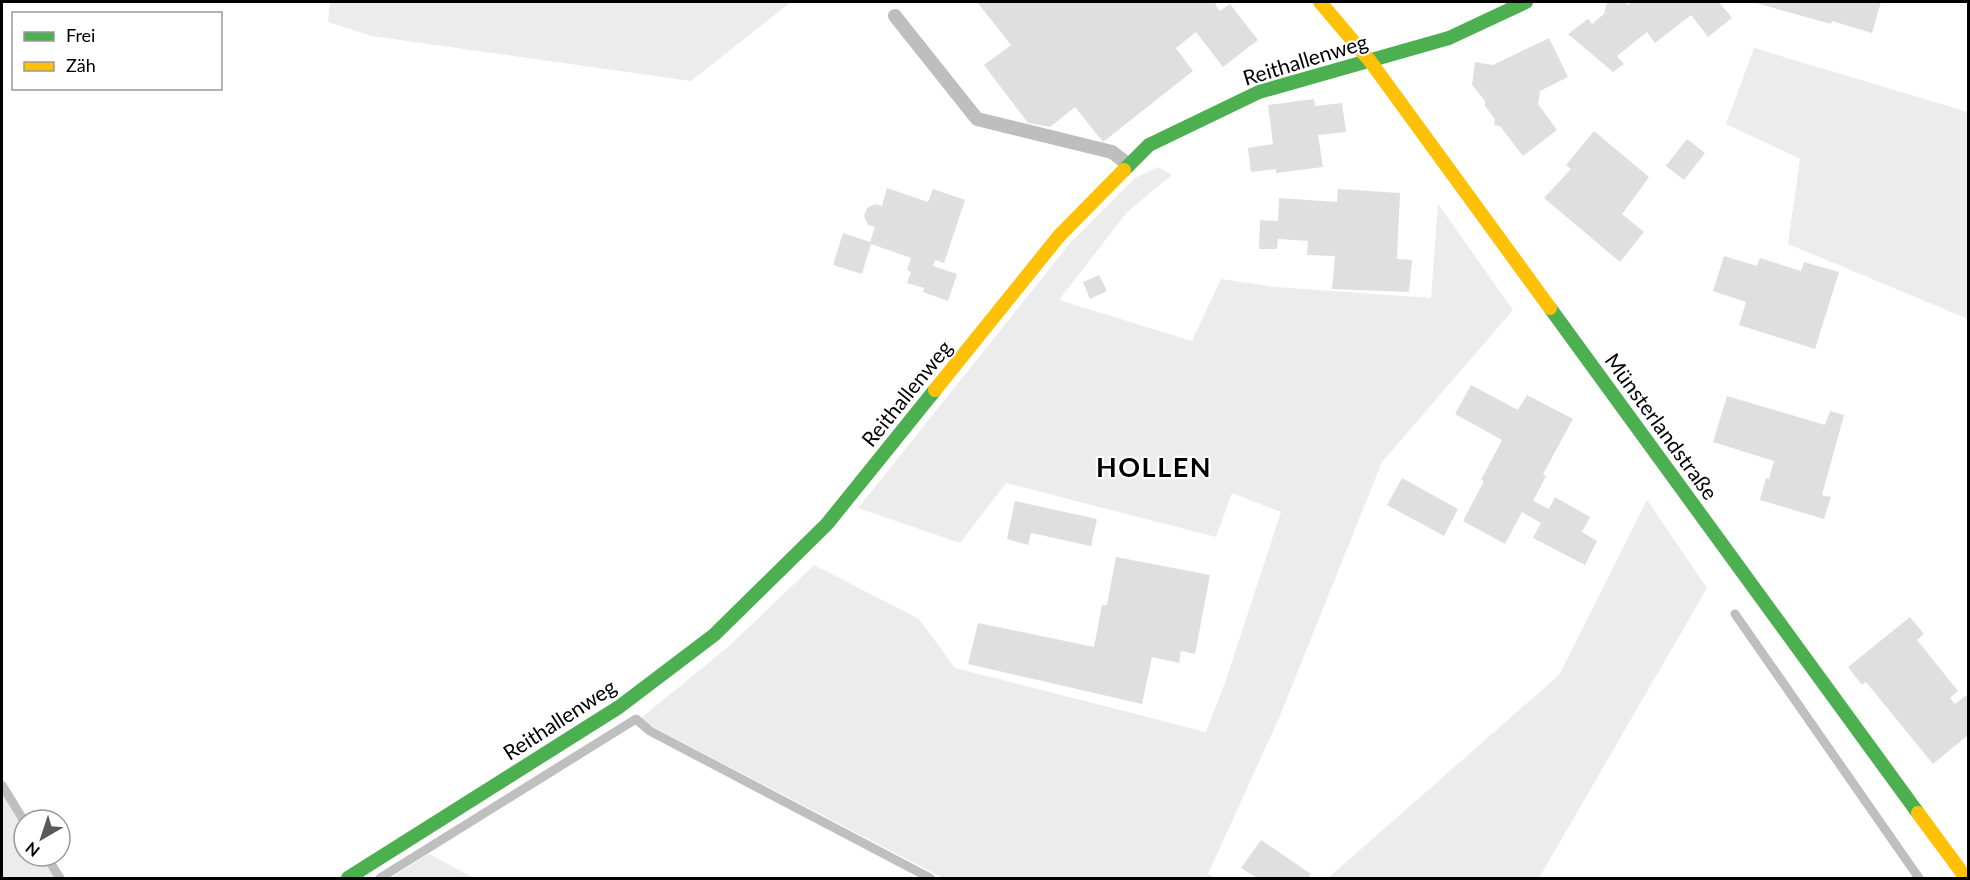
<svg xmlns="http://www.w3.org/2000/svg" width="1970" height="880" font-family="Lato,sans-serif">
	<rect width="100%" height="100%" fill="#fff"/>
	<!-- green -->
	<path fill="#ececec" d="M330,2H791L691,81L372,36L328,22Z
		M1754,48L1968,112V319L1788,244L1800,159L1726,124Z
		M1158,167L1172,175L1127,212L1059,300L1192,341L1221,279L1275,287L1431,298L1438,204L1513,310L1382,462L1279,718L1208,874L1215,878H943L655,728L641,718L728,647L814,565L919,619L955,668L1206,732L1226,680L1281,512L1232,493L1216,537L1006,483L960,543L858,508L1071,242L1135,178Z
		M1647,500L1707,588L1539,878H1328L1559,675Z
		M2,792L24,828V856H41L55,878H2Z
		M429,854L474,878H390Z"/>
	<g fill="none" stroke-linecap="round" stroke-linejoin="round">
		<!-- stream -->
		<path stroke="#bfbfbf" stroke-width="9" d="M1735,614L1919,878
			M2,785L24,821
			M46,856L60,878
			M380,878L636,719L650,731L930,878"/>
	</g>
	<!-- building -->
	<path fill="#dfdfdf" d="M977,2H1218L1215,4L1220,11L1230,4L1258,40L1223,67L1196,32L1176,48L1193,71L1103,142L1075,107L1050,127L1028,123L984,65L1011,45Z
		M1607,2H1625L1628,5L1632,2H1719L1732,18L1708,37L1691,15L1655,43L1647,32L1617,56L1624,64L1613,72L1568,34L1588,19L1592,24L1604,14Z
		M1752,2H1881L1872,33L1832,21L1831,24Z
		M1549,38L1568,77L1540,91L1538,104L1557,130L1523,156L1500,126L1494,125L1495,119L1485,106V101L1472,85L1475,62L1493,65Z
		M1314,99L1315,106L1342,103L1346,132L1318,135L1323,167L1276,173V169L1251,172L1248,148L1273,144L1268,105Z
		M1594,131L1649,177L1622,214L1644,232L1620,262L1544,198L1571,169L1566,165Z
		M1687,139L1705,153L1684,180L1666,166Z
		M887,188L928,202L933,189L965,200L944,263L935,260L933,266L957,274L948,301L923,292L924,288L907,283L911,272L907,270L911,258L871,244L862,274L833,265L843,233L870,242L875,227L868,225L864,216L867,208L875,204L882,206Z
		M1338,189L1400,193L1397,259L1412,260L1409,292L1332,289L1335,256L1307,255L1308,241L1278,239L1277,249H1259L1260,220L1278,221L1279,198L1337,202Z
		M1724,256L1757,266L1760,258L1801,271L1804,262L1839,272L1815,349L1739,325L1746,302L1713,291Z
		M1099,275L1107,291L1090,299L1083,282Z
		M1471,385L1518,410L1527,395L1573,419L1543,474L1546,476L1533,501L1549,509L1555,497L1590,517L1582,532L1597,541L1585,565L1533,538L1541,523L1522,512L1505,544L1463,521L1484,481L1481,480L1502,440L1455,414Z
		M1727,396L1825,425L1830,411L1844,415L1822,495L1831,497L1824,519L1760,500L1766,478L1769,479L1774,461L1713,442Z
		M1402,478L1458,509L1444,536L1387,505Z
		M1015,501L1097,519L1091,546L1031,533L1028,545L1007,539Z
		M1116,557L1210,575L1195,654L1181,651L1179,663L1152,657L1142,704L968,664L978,623L1094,647L1102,605H1107Z
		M1910,617L1924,634L1917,640L1958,691L1950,698L1955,704L1966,695L1968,699V735L1933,764L1866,682L1862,685L1848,667Z
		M1261,840L1311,874L1308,878H1257L1241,868Z"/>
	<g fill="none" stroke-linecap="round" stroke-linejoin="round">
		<!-- lane -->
		<path stroke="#bebebe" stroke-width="14" d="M895,16L977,119L1112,152L1129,165"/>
		<!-- fast -->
		<path stroke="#4caf50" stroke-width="14" d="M1124,170L1149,145L1259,92L1449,38L1526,2
			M1550,308L1918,813
			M348,878L619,707L714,635L827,524L935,390"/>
		<!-- slow -->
		<path stroke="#ffc107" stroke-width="14" d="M1320,2L1370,61L1550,308
			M935,390L1059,236L1124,170
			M1918,813L1966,878"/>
	</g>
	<g text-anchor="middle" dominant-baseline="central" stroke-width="4.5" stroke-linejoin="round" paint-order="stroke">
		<!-- street labels -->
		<g font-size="21" fill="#000" stroke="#fff">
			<text transform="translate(1305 59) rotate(-17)">Reithallenweg</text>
			<text transform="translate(906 393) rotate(-51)">Reithallenweg</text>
			<text transform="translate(1662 426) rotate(54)">Münsterlandstraße</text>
			<text transform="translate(559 719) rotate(-33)">Reithallenweg</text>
		</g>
		<!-- district labels -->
		<g font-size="27" font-weight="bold" letter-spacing="1.5" fill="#000" stroke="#fff">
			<text x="1154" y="466">HOLLEN</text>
		</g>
	</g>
	<!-- border -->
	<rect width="1970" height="880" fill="none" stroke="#000000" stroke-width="6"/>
	<!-- legend -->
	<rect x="12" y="12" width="210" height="78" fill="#ffffff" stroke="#999999" stroke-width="1.5"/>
	<rect x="24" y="32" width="30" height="9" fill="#4caf50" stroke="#999999" stroke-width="1.5"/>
	<text x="66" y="42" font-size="18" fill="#000000">Frei</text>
	<rect x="24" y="62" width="30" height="9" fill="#ffc107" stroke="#999999" stroke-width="1.5"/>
	<text x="66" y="72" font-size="18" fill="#000000">Zäh</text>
	<!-- north arrow -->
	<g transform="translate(42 838) rotate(219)"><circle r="28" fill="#ffffff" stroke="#999999" stroke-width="1.5"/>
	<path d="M0-4.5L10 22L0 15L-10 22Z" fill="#595959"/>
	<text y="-9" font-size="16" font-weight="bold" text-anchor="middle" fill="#000000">N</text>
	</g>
</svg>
